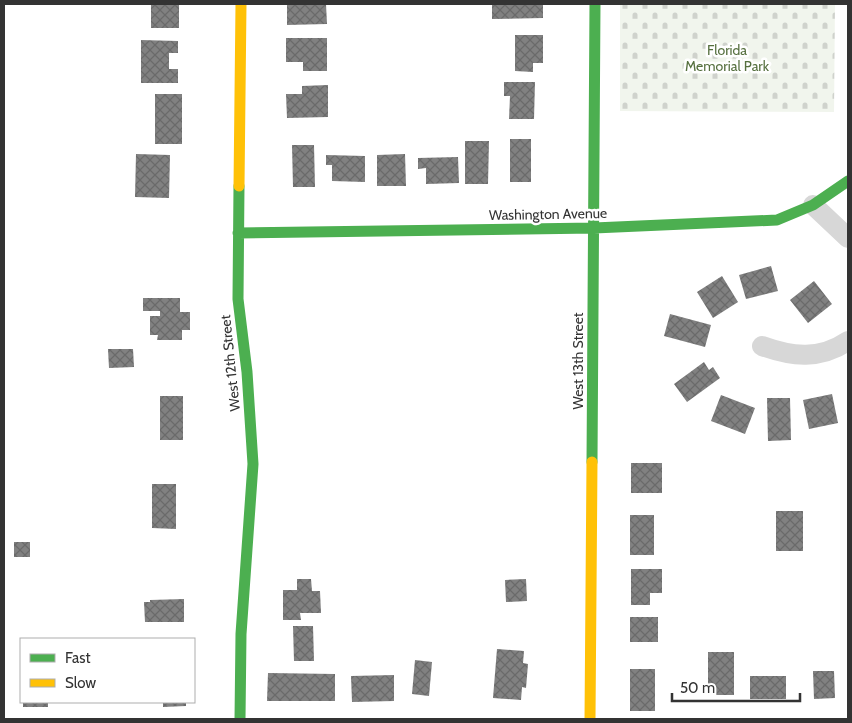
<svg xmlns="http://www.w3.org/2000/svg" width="852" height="723" font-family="Cabin,sans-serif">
	<defs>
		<pattern id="cemetery-stones" width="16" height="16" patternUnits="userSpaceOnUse" patternTransform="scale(1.25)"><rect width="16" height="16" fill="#f1f5ed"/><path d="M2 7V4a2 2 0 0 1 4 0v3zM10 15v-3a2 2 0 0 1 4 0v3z" fill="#cfd2cc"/></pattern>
		<pattern id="building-cross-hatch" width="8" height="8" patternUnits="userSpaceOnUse" patternTransform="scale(1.25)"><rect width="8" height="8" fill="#818181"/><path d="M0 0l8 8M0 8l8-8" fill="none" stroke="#6a6a6a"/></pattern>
	</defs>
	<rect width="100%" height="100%" fill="#fff"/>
	<!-- cemetery -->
	<path fill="url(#cemetery-stones)" d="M620,4H835L834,112L620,111Z"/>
	<!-- building -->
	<path fill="url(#building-cross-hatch)" d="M151,4H179V28H151Z
		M287,4H326L327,24L287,25Z
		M492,4H543V18L492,19Z
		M515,35H543V63H533V72L515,71Z
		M286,38H327V71H303V62H286Z
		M141,40L178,41V53H169V69H178V83H141Z
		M504,82H535L534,119H509L510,96H504Z
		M328,85V117L287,118L286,94H302V86Z
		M155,94H182V144H155Z
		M510,139H531V182H510Z
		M465,141H489L488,184H465Z
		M292,145H314L315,187H293Z
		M136,154L170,155L169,198L135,197Z
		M405,154L406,186H377V155Z
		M326,155L365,156V182L332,181V165H326Z
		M458,157L459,183L426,184V168L418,169V158Z
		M771,266L778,291L746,299L739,275Z
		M722,276L738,302L713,318L697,292Z
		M814,281L832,304L808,323L790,300Z
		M143,298H180V312H190V330H182V340H157L158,335H150V316H160V311H143Z
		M670,314L711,325L705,347L664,336Z
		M108,349H133L134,367L109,368Z
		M704,362L709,370L713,367L720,378L687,402L674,384Z
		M832,394L838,423L809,429L803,400Z
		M721,395L755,408L745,434L711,421Z
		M160,396H183V440H160Z
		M767,398H790L791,440L768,441Z
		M631,463H662V493H631Z
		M152,484H176V529L152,528Z
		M776,511H803V551H776Z
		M630,515H654V555H630Z
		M14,542H30V557H14Z
		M631,569H662V593H650V605H631Z
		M297,579H311L312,591H320L321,613H300L301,620H283V590H297Z
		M526,579L527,601L506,602L505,580Z
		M184,599V622H145L144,602H150V600Z
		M630,617H658V642H630Z
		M293,626H313L314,661H294Z
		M497,649L524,651L523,663L528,664L526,688L522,687L521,700L493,698Z
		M708,652H734V695H708Z
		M415,660L432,662L429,696L412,694Z
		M630,669H655V711H630Z
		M813,671H834L835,698L814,699Z
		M268,673L335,674V701H267Z
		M394,675V701L352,702L351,676Z
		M750,676H786V699H750Z
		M23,702H48V707H23Z
		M163,702H186V706L163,707Z"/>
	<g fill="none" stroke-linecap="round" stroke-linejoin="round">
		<!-- street -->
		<path stroke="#d7d7d7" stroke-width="20" d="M813,205L848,238
			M762,346C792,357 820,360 848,341"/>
		<!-- fast -->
		<path stroke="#4caf50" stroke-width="11" d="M239,186L238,299L247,372L253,464L241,634L240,719
			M238,233L594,228L777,220L813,205L848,181
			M592,462L595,4"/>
		<!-- slow -->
		<path stroke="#ffc107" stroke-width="11" d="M239,186L241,4
			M590,719L592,462"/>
	</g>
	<g text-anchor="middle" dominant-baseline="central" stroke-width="5" stroke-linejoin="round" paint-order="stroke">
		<!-- park labels -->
		<g font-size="14" fill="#56703f" stroke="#fff">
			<text x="727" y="50">Florida<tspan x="727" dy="16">Memorial Park</tspan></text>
		</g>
		<!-- street labels -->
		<g font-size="14" fill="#333" stroke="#fff">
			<text transform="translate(548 214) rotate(-1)">Washington Avenue</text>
			<text transform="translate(578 361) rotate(-90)">West 13th Street</text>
			<text transform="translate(230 363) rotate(-96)">West 12th Street</text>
		</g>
	</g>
	<!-- border -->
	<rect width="852" height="723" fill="none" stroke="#333333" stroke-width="10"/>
	<!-- legend -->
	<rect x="20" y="638" width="175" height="65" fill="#ffffff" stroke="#adadad"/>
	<rect x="30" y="654" width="25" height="8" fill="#4caf50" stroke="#adadad"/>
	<text x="65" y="663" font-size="15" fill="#333333">Fast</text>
	<rect x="30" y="679" width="25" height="8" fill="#ffc107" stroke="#adadad"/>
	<text x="65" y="688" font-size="15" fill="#333333">Slow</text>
	<!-- scale -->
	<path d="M672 693v8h128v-8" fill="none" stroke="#333333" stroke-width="2.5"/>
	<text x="680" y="693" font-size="15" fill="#333333" stroke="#ffffff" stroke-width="4" paint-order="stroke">50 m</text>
</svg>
